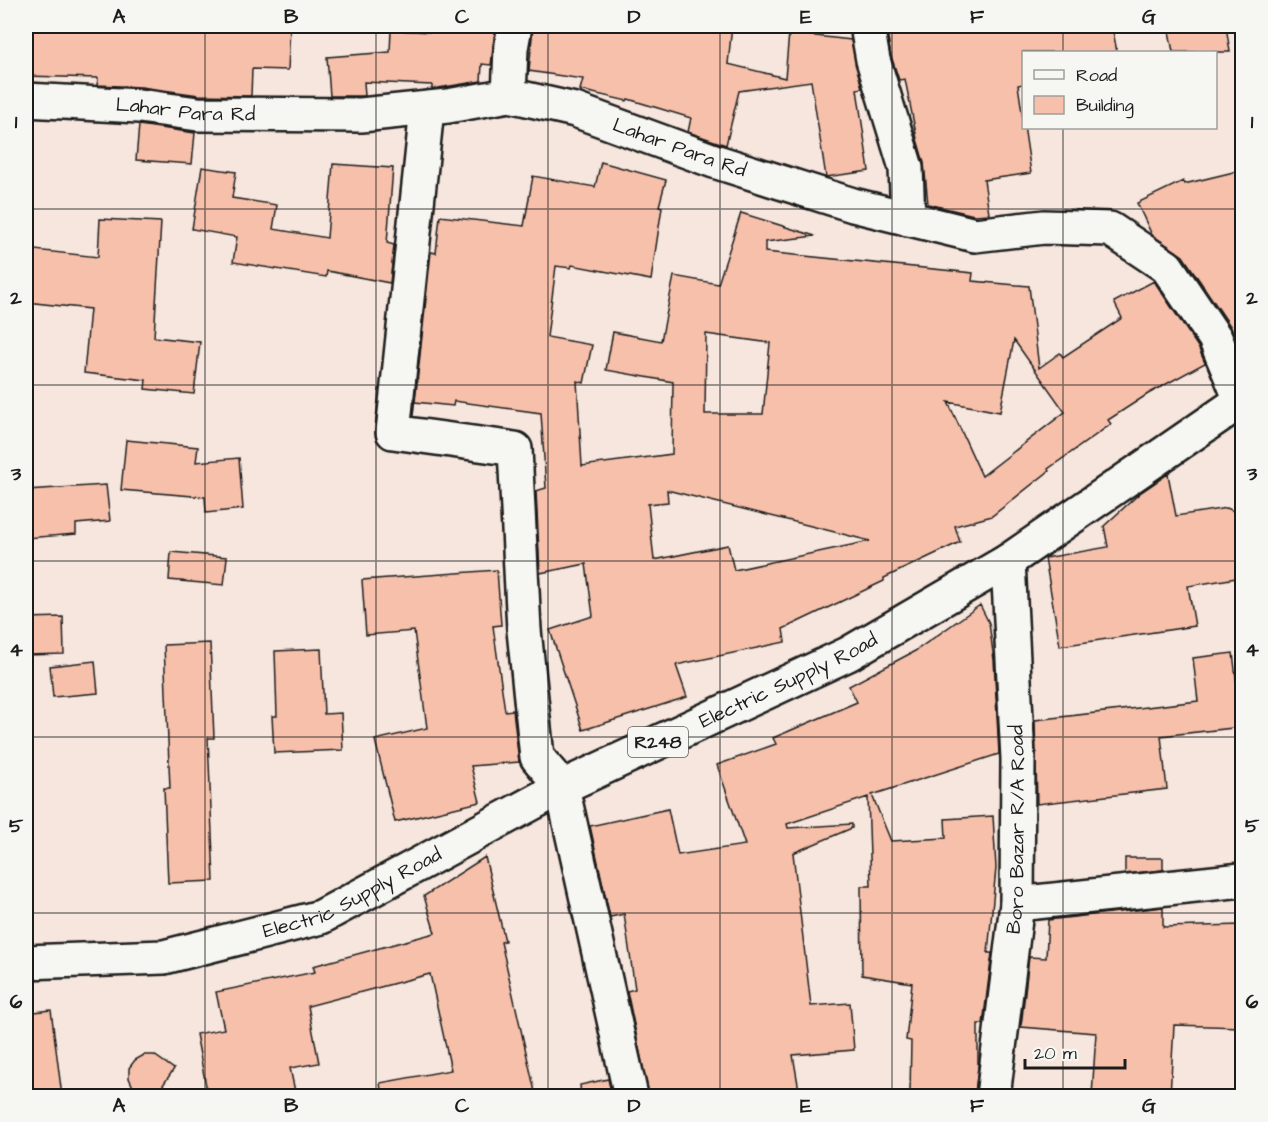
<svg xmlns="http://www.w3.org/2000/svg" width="1268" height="1122" font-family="'Architects Daughter',sans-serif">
	<rect width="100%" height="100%" fill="#f6e6dd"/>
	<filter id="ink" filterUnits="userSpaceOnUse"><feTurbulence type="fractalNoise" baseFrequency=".0167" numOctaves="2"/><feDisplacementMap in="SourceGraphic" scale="12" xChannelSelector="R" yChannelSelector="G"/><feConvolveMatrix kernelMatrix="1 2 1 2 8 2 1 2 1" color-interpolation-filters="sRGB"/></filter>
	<g filter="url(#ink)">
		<!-- building -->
		<path fill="#f7c0ab" stroke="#1c1c1c" stroke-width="1.5" fill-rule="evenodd" d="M26,26H290L288,70L252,69L251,96L199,95L141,87L97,85L98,78L26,76Z
			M454,26H496L491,65L482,64L481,81L432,89V85L364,82L365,96H330L327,57L390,52L391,30L454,33Z
			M533,26H732L728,64L785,78L789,33L851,40L862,88L857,89L869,171L826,177L811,81L739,91L726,145L688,132L691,118L628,99L627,101L580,90L583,79L529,71Z
			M886,26H1112L1117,52H1023V84L1018,85L1031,173L984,180L989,214L974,215L928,204L924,163L917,139L905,79L899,80L891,56Z
			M1168,26H1226L1230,52H1173Z
			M139,125L195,133L192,164L136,160Z
			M601,162L666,180L659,206L662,207L651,280L572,265L571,268L556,266L547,337L592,345L584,383L577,381L582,466L672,454L673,382L606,370L613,332L661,341L674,276L718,284L741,213L815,236L765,242V252L973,273L972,281L1029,286L1039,368L1060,353L1063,357L1122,318L1114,302L1154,281L1198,347L1205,363L1148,394L1108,420L1111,424L1048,469L1049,471L992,516L955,526L960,542L884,578V581L783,629L785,642L676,665L687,697L583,730L550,630L593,616L586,564L540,573L536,491L546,488L541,413L454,401L453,406L415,402L431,252L436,253L440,216L524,226L533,176L595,187ZM706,334L770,343L763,414H705ZM1014,340L1065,412L982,476L948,402L1000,412ZM667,490L811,526L870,541L734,570L728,545L654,560L648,504L668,502Z
			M333,164L393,168L387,243L394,245L390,283L327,271L326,277L233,262L237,237L192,229L202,167L236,172L232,198L277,205L273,229L327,238Z
			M1242,170V354L1231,327L1183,256L1152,235L1137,203L1183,181L1184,184Z
			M100,219L161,222L154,337L200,342L194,394L145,389L146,380L84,373L90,309L26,302V249L98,257Z
			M126,440L198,447L196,462L239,458L243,509L206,513L205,497L121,490Z
			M1168,474L1176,516L1227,508L1242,515V577L1188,586L1195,626L1060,646L1045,558L1108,547L1104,526L1140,493Z
			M106,485L110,521L76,524V534L26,538V490Z
			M171,552L227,557L224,585L169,580Z
			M497,570L501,625L493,626L505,711L513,710L519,762L471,766L480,802L395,822L375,740L427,728L414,631L366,635L362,580Z
			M980,605L989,623L994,660L999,754L872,795L891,841L946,838L945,819L993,816L996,868L988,953H992L983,1024H978V1066L975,1096H944V1092H910L911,1041L906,1040L912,983L862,975L861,886H871L868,797L787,824L788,828L852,824V828L793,853L811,1006L850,1003L854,1050L793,1055L800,1096H649L627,991L635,989L624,914L610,917L590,826L668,809L678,855L745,845L717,765L776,744L773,738L857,702L849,686L915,651Z
			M63,617L64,654L26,655V618Z
			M210,643L214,738H208L214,881L168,883L164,788H170L164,645Z
			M321,649L324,714L341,713L343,750L274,753L272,716H277L275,651Z
			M1233,653L1242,727L1161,736L1167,789L1037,804L1035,720L1198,701L1193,658Z
			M95,661L98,693L53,697L50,666Z
			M485,857L505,941L501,942L536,1096H382L380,1083L451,1070L430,974L308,1006L319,1063L290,1068L296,1096H208L196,1034L224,1029L216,992L315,972L313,966L435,933L424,896Z
			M1125,858H1163V870L1125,874Z
			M1163,907V927L1242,925V1027L1174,1025L1170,1096H1092L1096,1033L1021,1027L1029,957L1046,958L1048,920Z
			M51,1010L62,1096H26V1013Z
			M144,1055H154L174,1069L161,1088L152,1093H142L133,1087L129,1078V1068L135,1060Z
			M608,1079L612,1096H581L580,1085Z"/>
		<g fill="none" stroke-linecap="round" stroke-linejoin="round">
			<defs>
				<g id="street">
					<path d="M867,26L873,60L906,168L908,219"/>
					<path d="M509,95L511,48L515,26"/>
					<path id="s1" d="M26,100L139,106L198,114L361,115L448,106L509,95L575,110L714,161L853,205L975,235L1044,227L1110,229L1167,267L1215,338L1241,400"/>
					<path d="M427,109L393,432L515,449L524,630L537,757L562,787L631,1096"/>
					<path d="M1017,904L1242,880"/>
					<path id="s2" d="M993,1096L1017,904L1018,759L1008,561"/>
				</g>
				<g id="primary">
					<path id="s3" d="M26,962L164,957L321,917L562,787L848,654L1008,561L1242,400"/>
				</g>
			</defs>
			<!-- street casing -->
			<use href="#street" stroke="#1c1c1c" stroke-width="38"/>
			<!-- primary casing -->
			<use href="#primary" stroke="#1c1c1c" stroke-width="38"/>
			<!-- street -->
			<use href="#street" stroke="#f6f6f2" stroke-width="33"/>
			<!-- primary -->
			<use href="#primary" stroke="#f6f6f2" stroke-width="33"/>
		</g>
	</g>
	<!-- grid -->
	<path fill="none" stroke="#1c1c1c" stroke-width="1.5" stroke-opacity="0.55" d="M205,26V1096M376,26V1096M548,26V1096M720,26V1096M892,26V1096M1063,26V52M1063,128V1096M26,209H1242M26,385H1242M26,561H1242M26,737H1242M26,913H1242"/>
	<g text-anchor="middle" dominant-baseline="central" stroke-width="5" stroke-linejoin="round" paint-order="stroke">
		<!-- shield labels -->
		<rect fill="#f6f6f2" stroke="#5d5d5c" stroke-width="1.5" x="628" y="727" width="60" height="30" rx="4.5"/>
		<g font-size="18" font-weight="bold" fill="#1c1c1c">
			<text x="658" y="742">R248</text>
		</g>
		<!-- street labels -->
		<g font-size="20" fill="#1c1c1c" stroke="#f6f6f2">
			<text stroke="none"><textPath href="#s1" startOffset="160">Lahar Para Rd</textPath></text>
			<text stroke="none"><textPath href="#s1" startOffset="664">Lahar Para Rd</textPath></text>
			<text stroke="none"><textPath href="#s3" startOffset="824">Electric Supply Road</textPath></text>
			<text stroke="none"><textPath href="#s2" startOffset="268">Boro Bazar R/A Road</textPath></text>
			<text stroke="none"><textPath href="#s3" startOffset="338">Electric Supply Road</textPath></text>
		</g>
	</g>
	<!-- margin -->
	<rect width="1268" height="1122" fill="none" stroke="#f6f6f2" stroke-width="66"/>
	<!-- legend -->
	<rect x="1022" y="51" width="195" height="78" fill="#f6f6f2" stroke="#9f9f9c" stroke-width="1.5"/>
	<rect x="1034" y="70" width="30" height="9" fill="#f6f6f2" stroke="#9f9f9c" stroke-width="1.5"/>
	<text x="1076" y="81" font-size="18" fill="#1c1c1c">Road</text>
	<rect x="1034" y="96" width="30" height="18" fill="#f7c0ab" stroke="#9f9f9c" stroke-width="1.5"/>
	<text x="1076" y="111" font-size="18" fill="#1c1c1c">Building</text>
	<!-- scale -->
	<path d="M1025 1059v9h100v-9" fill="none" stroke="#1c1c1c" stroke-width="3"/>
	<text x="1034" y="1059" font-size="18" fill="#1c1c1c" stroke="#f6f6f2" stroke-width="4.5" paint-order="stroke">20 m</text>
	<rect x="33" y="33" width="1202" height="1056" fill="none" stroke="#1c1c1c" stroke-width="2"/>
	<g font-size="20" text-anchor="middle" font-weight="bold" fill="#1c1c1c">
		<text x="119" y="23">A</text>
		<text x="291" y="23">B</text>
		<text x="462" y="23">C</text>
		<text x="634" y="23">D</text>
		<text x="806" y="23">E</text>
		<text x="977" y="23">F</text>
		<text x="1149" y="23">G</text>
		<text x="16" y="128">1</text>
		<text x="1252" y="128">1</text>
		<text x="16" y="304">2</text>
		<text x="1252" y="304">2</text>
		<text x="16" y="480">3</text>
		<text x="1252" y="480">3</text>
		<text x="16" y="656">4</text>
		<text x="1252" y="656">4</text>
		<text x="16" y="832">5</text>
		<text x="1252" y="832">5</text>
		<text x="16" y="1008">6</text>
		<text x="1252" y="1008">6</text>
		<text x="119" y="1112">A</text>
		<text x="291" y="1112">B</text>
		<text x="462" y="1112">C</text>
		<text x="634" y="1112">D</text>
		<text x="806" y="1112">E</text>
		<text x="977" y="1112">F</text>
		<text x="1149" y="1112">G</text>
	</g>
</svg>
